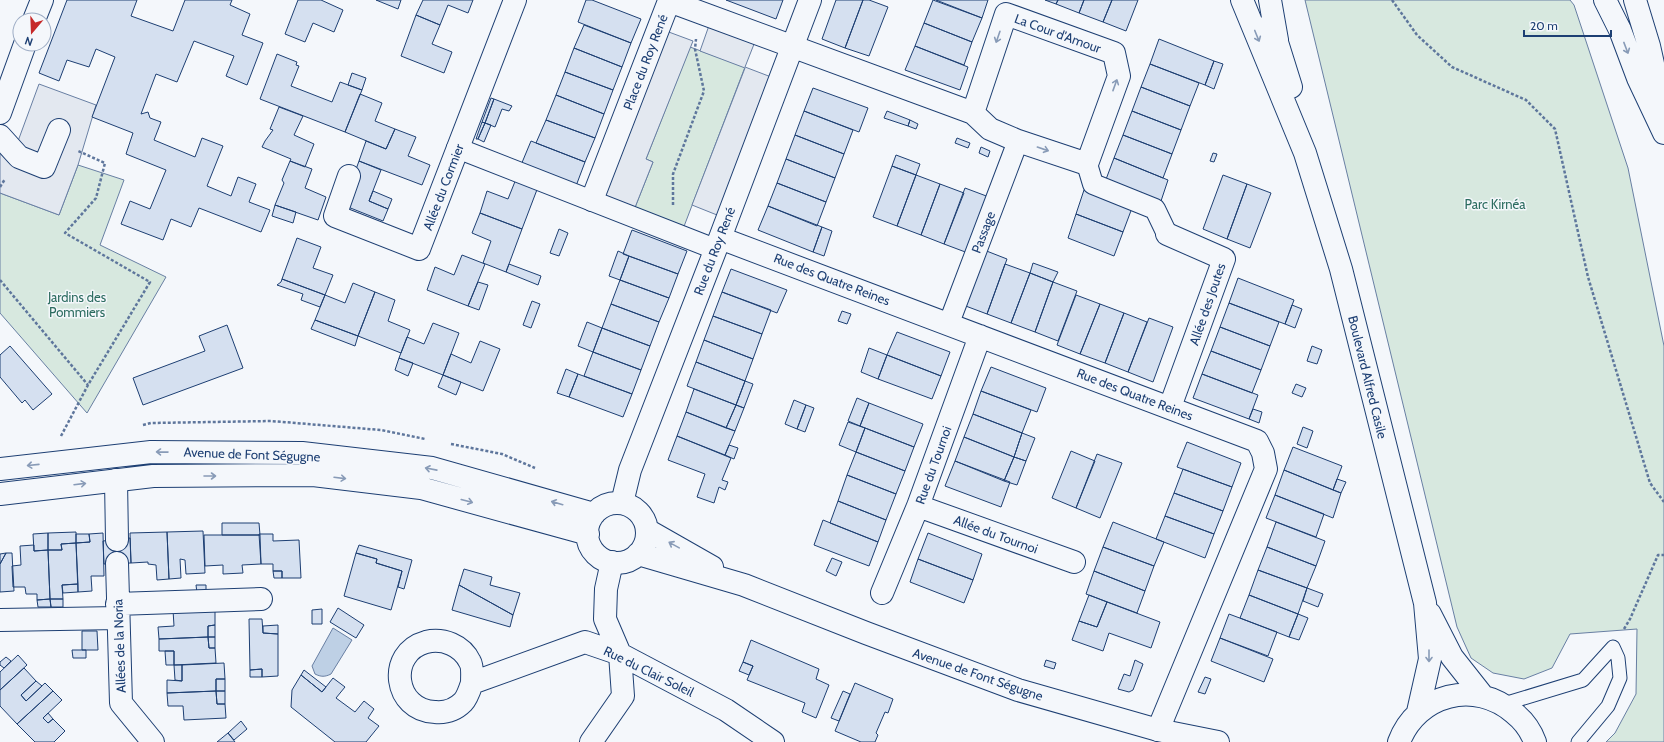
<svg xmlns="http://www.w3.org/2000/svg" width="1664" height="742" font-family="Cabin,sans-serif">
	<rect width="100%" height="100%" fill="#f4f7fb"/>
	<!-- green -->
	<path fill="#d7e8df" stroke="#687fa3" d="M1305,0H1570L1574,5L1628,168L1664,346V742H1606L1615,733L1636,694L1637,629L1570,634L1552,668L1524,679L1493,673L1471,658L1457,627Z
		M690,47L745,67L683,229L634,210L653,162L646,159Z
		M78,165L124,180L100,245L166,277L87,413L0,313V193L59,215Z"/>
	<!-- parking -->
	<path fill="#e3e8f0" stroke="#687fa3" d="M712,17L758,34L745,67L779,80L727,219L692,205L745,68L700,51Z
		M658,28L693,41L646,159L653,162L634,210L594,194Z
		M39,84L96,105L78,165L59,215L0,193V136L14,152Z"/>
	<!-- water -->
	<path fill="#bed0e5" stroke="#687fa3" d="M333,628L352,640L331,674C325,677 321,677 315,674L312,666Z"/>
	<!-- building -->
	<path fill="#d5e0f0" stroke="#1d3f73" d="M67,0H137L131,16L173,31L185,0H232L230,5L250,14L242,35L263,43L247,85L226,76L234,56L194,41L177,82L156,74L141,114L148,112L150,118L161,122L154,140L195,157L202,138L223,146L207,186L231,196L238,177L256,184L249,202L270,210L261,232L199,208L191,227L171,219L163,240L121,224L130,201L150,209L166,170L126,154L133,133L92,117L115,57L96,49L89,67L67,60L59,81L39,73Z
		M298,0H321L343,10L334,32L313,23L305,42L285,34Z
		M376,0H401L398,9Z
		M423,0H473L468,13L448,5L440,25L416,15Z
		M586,0H592L641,19L631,43L578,22Z
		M726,0H783L776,19Z
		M836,0H863L845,48L822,39Z
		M863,0H869L888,7L869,56L845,48Z
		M933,0L982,18L972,42L924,23Z
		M936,0H988L982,18Z
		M1045,0H1058L1056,4Z
		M1058,0H1084L1079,13L1056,4Z
		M1084,0H1112L1103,22L1079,13Z
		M1112,0H1138L1126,31L1103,22Z
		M416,15L440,25L432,44L452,52L444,73L401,56Z
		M924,23L972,42L964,65L915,46Z
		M584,25L631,43L622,67L574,48Z
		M1159,39L1214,61L1205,85L1150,64Z
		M915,46L968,67L960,90L905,70Z
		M574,48L622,67L613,90L565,72Z
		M277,54L297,62L296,65L299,66L291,86L332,102L340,82L362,90L345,132L260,99Z
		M1214,61L1223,64L1214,89L1205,85Z
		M1150,64L1199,83L1190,106L1141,87Z
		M565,72L613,90L604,114L556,95Z
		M352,73L366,78L362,90L348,85Z
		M1141,87L1190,106L1181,130L1132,111Z
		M813,88L868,108L859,132L804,111Z
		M360,94L382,103L375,121L395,129L386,149L345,132Z
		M556,95L604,114L595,138L546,120Z
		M491,98L494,99L485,123L482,122Z
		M494,99L512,106L509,111L502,109L495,127L485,123Z
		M279,107L303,116L294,135L314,144L305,167L290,161L291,159L262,147L265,141L273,130L270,129Z
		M804,111L853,130L844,154L795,135Z
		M887,111L910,120L908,126L884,118Z
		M1132,111L1181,130L1172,154L1123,135Z
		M546,120L595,138L585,162L536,143Z
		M910,120L918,124L916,129L908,126Z
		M482,122L485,123L478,139H476Z
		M485,123L491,125L484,142L478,139Z
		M395,129L416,137L408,156L430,165L422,185L359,161L366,141L386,149Z
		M795,135L844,154L835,178L786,159Z
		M1123,135L1172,154L1163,178L1114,158Z
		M957,138L970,143L968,148L955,143Z
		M531,141L585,162L576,186L521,165Z
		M981,147L990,151L988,157L979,153Z
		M1213,153L1217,154L1214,162L1210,161Z
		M896,155L920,164L916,175L892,166Z
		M1114,158L1168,180L1160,204L1105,182Z
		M786,159L835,178L826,202L777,183Z
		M290,161L312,169L305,188L326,197L318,220L275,205L284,183L282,180Z
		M359,161L381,170L369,201L388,209L383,221L343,205Z
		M892,166L916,175L897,226L873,217Z
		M916,175L940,184L921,235L897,226Z
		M1223,175L1247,184L1227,239L1203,229Z
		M516,179L538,187L522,229L480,213L487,191L508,199Z
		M777,183L826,202L817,226L768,206Z
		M940,184L964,193L944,244L921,235Z
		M1247,184L1271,193L1250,248L1227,239Z
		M965,188L989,197L968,253L944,244Z
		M1084,190L1132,208L1123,232L1076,214Z
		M373,191L392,199L388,209L369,201Z
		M275,205L296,212L293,223L272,216Z
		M768,206L822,227L813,252L758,230Z
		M480,213L522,229L506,272L483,263L491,241L472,233Z
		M1076,214L1123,232L1114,256L1068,238Z
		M822,227L832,231L824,256L813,252Z
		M559,229L568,233L559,256L550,253Z
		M632,230L687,251L678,274L623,254Z
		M297,238L321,247L313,268L333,275L325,295L282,279Z
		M984,250L1007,259L987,314L963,305Z
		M618,251L629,256L620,280L609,276Z
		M462,255L485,264L468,306L427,290L435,267L454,275Z
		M629,256L678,274L669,298L620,280Z
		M1033,263L1058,272L1053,282L1030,273Z
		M509,264L541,276L538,285L506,272Z
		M1005,264L1030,273L1011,323L987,314Z
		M731,269L787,290L777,313L722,292Z
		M1030,273L1053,282L1035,332L1011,323Z
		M1238,278L1294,300L1285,324L1229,303Z
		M282,279L325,295L320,307L301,300L303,294L277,285L281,282Z
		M620,280L669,298L659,322L611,304Z
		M478,282L488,285L479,310L468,306Z
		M1053,282L1077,291L1058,341L1035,332Z
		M353,283L375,292L358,336L315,320L325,295L345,303Z
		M375,292L395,300L388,321L410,330L401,353L358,336Z
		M722,292L771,310L762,334L713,316Z
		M1076,295L1100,304L1080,354L1057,345Z
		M532,301L540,304L531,328L523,325Z
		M1229,303L1279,322L1270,346L1220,327Z
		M611,304L659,322L650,346L602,328Z
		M1100,304L1124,313L1105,363L1080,354Z
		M1292,305L1302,309L1295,328L1285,324Z
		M842,311L851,314L847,324L838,321Z
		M1124,313L1147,322L1128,372L1105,363Z
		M713,316L762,334L753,359L704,340Z
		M1149,318L1173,327L1153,382L1128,372Z
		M315,320L358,336L355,346L311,329Z
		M587,322L602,328L593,352L578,346Z
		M433,323L459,333L443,375L399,358L407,337L424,344Z
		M227,325L243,368L143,405L133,378L205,351L199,336Z
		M1220,327L1270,346L1261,370L1211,351Z
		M602,328L650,346L641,370L593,352Z
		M897,332L950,352L941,376L887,355Z
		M704,340L753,359L745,381L696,362Z
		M480,341L500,349L483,391L443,375L451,354L471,363Z
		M10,346L52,394L33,410L25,400L22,403L0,377V355Z
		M1312,346L1322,350L1317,364L1307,361Z
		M869,348L887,355L878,379L861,372Z
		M1211,351L1261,370L1252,393L1202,374Z
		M593,352L641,370L632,394L584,376Z
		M887,355L941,376L932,399L878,379Z
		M399,358L413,363L408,376L395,370Z
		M696,362L745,381L736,405L687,386Z
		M991,367L1046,388L1037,412L981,391Z
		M566,369L578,374L569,397L557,393Z
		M578,374L632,394L623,417L569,397Z
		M1202,374L1258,395L1249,419L1193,398Z
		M443,375L461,382L456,395L438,387Z
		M745,381L753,384L744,408L736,405Z
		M1296,384L1306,388L1302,397L1292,393Z
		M694,389L736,405L726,428L686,412Z
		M981,391L1031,410L1022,433L973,414Z
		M857,398L869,403L860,426L848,421Z
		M794,400L806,405L797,429L785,424Z
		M869,403L923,424L914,447L860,426Z
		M736,405L744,408L735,431L726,428Z
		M806,405L814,408L805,432L797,429Z
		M1253,409L1262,412L1259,423L1249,419Z
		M686,412L735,431L725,455L677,436Z
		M973,414L1022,433L1014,457L964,437Z
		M848,422L865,428L856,452L839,445Z
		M1303,427L1313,431L1307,448L1297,444Z
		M865,428L914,447L905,471L856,452Z
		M1022,433L1035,438L1026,461L1014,457Z
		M677,436L731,458L722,480L728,482L725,490L719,487L714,503L697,497L705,474L668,460Z
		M964,437L1014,457L1004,481L955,461Z
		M1187,442L1241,463L1232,487L1177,467Z
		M729,445L738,448L734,459L725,455Z
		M1293,447L1342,466L1333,490L1284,470Z
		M1071,451L1095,461L1076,508L1052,498Z
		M856,452L905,471L896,494L847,475Z
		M1097,454L1122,463L1100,518L1076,508Z
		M1014,457L1026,461L1017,485L1004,481Z
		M955,461L1010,482L1001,507L945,486Z
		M1183,469L1232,487L1223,511L1174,493Z
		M1284,470L1341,493L1333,518L1275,495Z
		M847,475L896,494L886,520L838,501Z
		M1337,479L1346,482L1341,493L1333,490Z
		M1174,493L1223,511L1214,534L1165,516Z
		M1275,495L1324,514L1316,537L1266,518Z
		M838,501L886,520L878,542L830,523Z
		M1165,516L1214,534L1205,558L1156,539Z
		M823,520L878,542L869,566L814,545Z
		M1113,522L1164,542L1154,566L1103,547Z
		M1276,522L1325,541L1316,566L1267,547Z
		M222,523H259L260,535H222Z
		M203,531L205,573L186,574L185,560L180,559L181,578L169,579L167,532Z
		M76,532V543L61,544L62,550H48V533Z
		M167,532L169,579L157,580L156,565L148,564V562L131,563L130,533Z
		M48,533V550L34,551L33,534Z
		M103,533L104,576H91L92,591L78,592L76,543L90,542L89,534Z
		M928,533L982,554L973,580L918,559Z
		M76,534H89L90,542L76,543Z
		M259,534H273V541L299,540L301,578H282V571H273V564H261Z
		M204,535H260L261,564L242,565L243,573L223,574V565L205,566Z
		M130,538L131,563L104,564L103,541Z
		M76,543L78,584L62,585L63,599H50L48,550H62L61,544Z
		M34,545V551L48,550L50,599L37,600V594H26L25,587H13L12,566L21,565L20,546Z
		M359,545L412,560L404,589L398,587L402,571L376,563L377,559L356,553Z
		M1103,547L1154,566L1145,591L1094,571Z
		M1267,547L1316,566L1307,588L1258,570Z
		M6,553H12L14,591L0,592V564Z
		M6,553L0,564V554Z
		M356,553L377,559L376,563L402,571L391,610L344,596Z
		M832,558L842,562L836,576L826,571Z
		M918,559L973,580L964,603L910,582Z
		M464,569L492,577L490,585L520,593L513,615L459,585Z
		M1258,570L1307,588L1298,614L1249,595Z
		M273,571H282V578H274Z
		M1094,571L1145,591L1137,613L1086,594Z
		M78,584V592L63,593L62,585Z
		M196,585H206V592L197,593Z
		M459,585L513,615L510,627L452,610Z
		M1307,588L1323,594L1318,607L1303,601Z
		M1089,595L1107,602L1097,627L1079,621Z
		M1249,595L1298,614L1289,637L1240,618Z
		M50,599H63V607H51Z
		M50,599L51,607H38L37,600Z
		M1107,602L1160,622L1151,648L1109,633L1103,651L1072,640L1079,621L1097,627Z
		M338,608L364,625L356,638L330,622Z
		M215,609V625L208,626V637L159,639L158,627L174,626L173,610Z
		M322,609V624H312V610Z
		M1229,614L1277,632L1268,656L1220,638Z
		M1298,614L1308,618L1299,640L1289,637Z
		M249,619H262L263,633L278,634V676L262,677V669L250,670Z
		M215,625V637H208V626Z
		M278,625V634L263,633V626Z
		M82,631H97L98,650H82Z
		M208,637L209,648H215L216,663L174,665V651H159V639Z
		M208,637H215V648H209Z
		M1220,638L1273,659L1264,682L1211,661Z
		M751,640L819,669L816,679L829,685L816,718L802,712L805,703L747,680L753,666L743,662Z
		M72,650H86V658H73Z
		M165,651H174V665H166Z
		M18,655L27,665L0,690V672Z
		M6,657L11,661L4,668L0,665V662Z
		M1046,660L1056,663L1054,669L1044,666Z
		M1135,660L1143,664L1133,690L1129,692L1118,689L1124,674L1130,676Z
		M743,662L753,666L749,675L739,671Z
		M224,663L225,679H216V691L167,693V680L182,681V665Z
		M174,665H182V681L175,680Z
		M24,668L36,681L21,695L26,701L45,683L53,691L17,724L0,706V690Z
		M262,669V677H250V670Z
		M304,670L326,687L322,692L301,675Z
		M301,675L322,692L333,678L345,687L336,698L355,712L364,701L374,709L368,718L379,726L366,742H335L291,707L292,690Z
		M1205,677L1211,679L1205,694L1198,692Z
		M216,679H225V691H216Z
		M36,681L42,686L26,701L21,695Z
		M855,683L893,699L888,713L885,712L876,733L878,735L875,742H861L835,731Z
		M53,691L62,700L43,718L48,723L53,719L65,731L54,742H35L17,724Z
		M216,691H225V704H217Z
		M216,691L217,704H225L226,718L184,720L183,706H168L167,693Z
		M843,691L850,694L839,721L831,718Z
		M48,713L53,719L48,723L43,718Z
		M241,721L247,729L234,740L228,733Z
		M228,733L235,742H217Z"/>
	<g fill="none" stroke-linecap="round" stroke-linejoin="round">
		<defs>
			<path id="service" d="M1504,704L1583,680L1613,647L1618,658L1620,678L1608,706L1578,742"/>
			<path id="pedestrian" d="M457,148L715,249
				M1087,164L1093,184L1155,209L1167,234
				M949,323L1018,141"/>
			<path id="minor" d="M34,20L42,0
				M0,113L25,44
				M0,136L19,157L44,167L59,130
				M349,176L335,216L419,249L515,0
				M592,200L669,1L973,113L990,129L1018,141L1087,164L1119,76L1114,53L1006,14L973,113
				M1167,234L1224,259L1170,407
				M720,238L1257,441L1263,453L1266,469L1158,730
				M116,480L117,540
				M622,503L630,470L720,238L810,0
				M918,506L1074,562
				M117,563L121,703L153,742
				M882,593L918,506L980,336
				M117,604L261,599
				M0,620L118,618
				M472,683C472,677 473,667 470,662C462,645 443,638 426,642C386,653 394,711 435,712C445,713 455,710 463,702C467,698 470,689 472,683L585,642L620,654L726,710L773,742
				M591,742L623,696L620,654L605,619L606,589L612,562"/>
			<path id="tertiary" d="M1242,0L1305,153L1341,269L1425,603L1430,659L1418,712
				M1271,23L1291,87
				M0,469L151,452L302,453L432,468L594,514
				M0,494L153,476L313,475L421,488L588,534
				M587 533a30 30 0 1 1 60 0a30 30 0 1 1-60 0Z
				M647,530L712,567
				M638,554L744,585L866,633L1018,690L1158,730L1218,742
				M1430,614L1452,657L1482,695
				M1399,742C1417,694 1475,679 1514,713C1523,720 1531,731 1535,742"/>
			<path id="motorway" d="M1270,0L1277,40
				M1605,0L1620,30L1638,78L1664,133
				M1635,0L1649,46L1664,113"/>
		</defs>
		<!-- service casing -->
		<use href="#service" stroke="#1d3f73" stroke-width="15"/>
		<!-- pedestrian casing -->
		<use href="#pedestrian" stroke="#1d3f73" stroke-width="22"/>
		<!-- minor casing -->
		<use href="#minor" stroke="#1d3f73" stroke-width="24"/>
		<!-- tertiary casing -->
		<use href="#tertiary" stroke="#1d3f73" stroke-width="24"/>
		<!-- motorway casing -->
		<use href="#motorway" stroke="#1d3f73" stroke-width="24"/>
		<!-- path -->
		<path stroke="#5e769c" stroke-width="2.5" stroke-dasharray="3 2" stroke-linecap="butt" d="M1392,0L1417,35L1452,67L1526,100L1555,129L1588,277L1650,483L1664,502
			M0,187L5,179
			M673,205V174L704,91L695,49L696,39
			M0,280L88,385
			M143,425L151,423L271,421L381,430L425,439
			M61,436L88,385L150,282L65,233L96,198L105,163L78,151
			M451,444L502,454L535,468
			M1624,629L1630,619L1658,555H1664"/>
		<!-- service -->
		<use href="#service" stroke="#f4f7fb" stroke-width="13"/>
		<!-- pedestrian -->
		<use href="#pedestrian" stroke="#f4f7fb" stroke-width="20"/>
		<!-- minor -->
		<use href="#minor" stroke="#f4f7fb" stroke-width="22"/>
		<!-- tertiary -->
		<use href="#tertiary" stroke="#f4f7fb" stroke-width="22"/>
		<!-- motorway -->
		<use href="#motorway" stroke="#f4f7fb" stroke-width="22"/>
	</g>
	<!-- one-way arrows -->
	<defs><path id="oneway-shaft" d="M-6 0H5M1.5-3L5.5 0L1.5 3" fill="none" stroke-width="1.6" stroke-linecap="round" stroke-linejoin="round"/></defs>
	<g stroke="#889bb7">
		<use href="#oneway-shaft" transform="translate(1257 36) rotate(68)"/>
		<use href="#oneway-shaft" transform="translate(998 37) rotate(109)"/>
		<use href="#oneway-shaft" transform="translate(1626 48) rotate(69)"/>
		<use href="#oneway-shaft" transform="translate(1115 85) rotate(-70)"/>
		<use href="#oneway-shaft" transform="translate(1043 149) rotate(19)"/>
		<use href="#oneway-shaft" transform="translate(162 452) rotate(-179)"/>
		<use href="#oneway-shaft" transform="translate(33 465) rotate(174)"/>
		<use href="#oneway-shaft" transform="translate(431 469) rotate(-169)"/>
		<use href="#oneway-shaft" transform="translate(210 476)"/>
		<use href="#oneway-shaft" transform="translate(340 478) rotate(7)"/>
		<use href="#oneway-shaft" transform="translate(80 484) rotate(-7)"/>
		<use href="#oneway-shaft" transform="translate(467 501) rotate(15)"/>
		<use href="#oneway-shaft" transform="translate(557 503) rotate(-164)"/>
		<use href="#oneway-shaft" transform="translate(674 545) rotate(-151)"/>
		<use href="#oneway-shaft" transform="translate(1429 656) rotate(90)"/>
	</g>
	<g text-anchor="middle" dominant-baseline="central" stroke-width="3" stroke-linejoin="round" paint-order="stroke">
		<!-- street labels -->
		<g font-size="13" fill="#1d3f73" stroke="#f4f7fb">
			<text transform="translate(1058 33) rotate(20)">La Cour d'Amour</text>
			<text transform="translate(645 62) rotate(-69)">Place du Roy René</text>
			<text transform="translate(443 187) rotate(-69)">Allée du Cormier</text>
			<text transform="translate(983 232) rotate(-69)">Passage</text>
			<text transform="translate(714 251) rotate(-69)">Rue du Roy René</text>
			<text transform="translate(832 279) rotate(21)">Rue des Quatre Reines</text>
			<text transform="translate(1207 304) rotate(-71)">Allée des Joutes</text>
			<text transform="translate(1368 377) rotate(76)">Boulevard Alfred Casile</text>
			<text transform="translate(1135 394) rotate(21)">Rue des Quatre Reines</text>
			<text transform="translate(252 454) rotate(2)">Avenue de Font Ségugne</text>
			<text transform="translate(933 465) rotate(-70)">Rue du Tournoi</text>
			<text transform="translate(996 534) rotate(20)">Allée du Tournoi</text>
			<text transform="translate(119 646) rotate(-92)">Allées de la Noria</text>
			<text transform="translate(649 671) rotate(26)">Rue du Clair Soleil</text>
			<text transform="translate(978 674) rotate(19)">Avenue de Font Ségugne</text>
		</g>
		<!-- park labels -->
		<g font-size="13" fill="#2c6c60" stroke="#f4f7fb">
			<text x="1495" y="204">Parc Kirnéa</text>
			<text x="77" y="297">Jardins des<tspan x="77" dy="15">Pommiers</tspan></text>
		</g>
	</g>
	<!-- north arrow -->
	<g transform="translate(32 32) rotate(199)"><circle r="19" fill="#f4f7fb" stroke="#9eadc5"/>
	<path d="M0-3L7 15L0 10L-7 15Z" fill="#c62828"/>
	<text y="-6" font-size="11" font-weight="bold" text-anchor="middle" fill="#1d3f73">N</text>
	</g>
	<!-- scale -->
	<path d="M1524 30v6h87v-6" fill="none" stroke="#1d3f73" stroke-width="2"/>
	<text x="1530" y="30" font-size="12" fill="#1d3f73" stroke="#f4f7fb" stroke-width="3" paint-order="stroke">20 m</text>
</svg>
